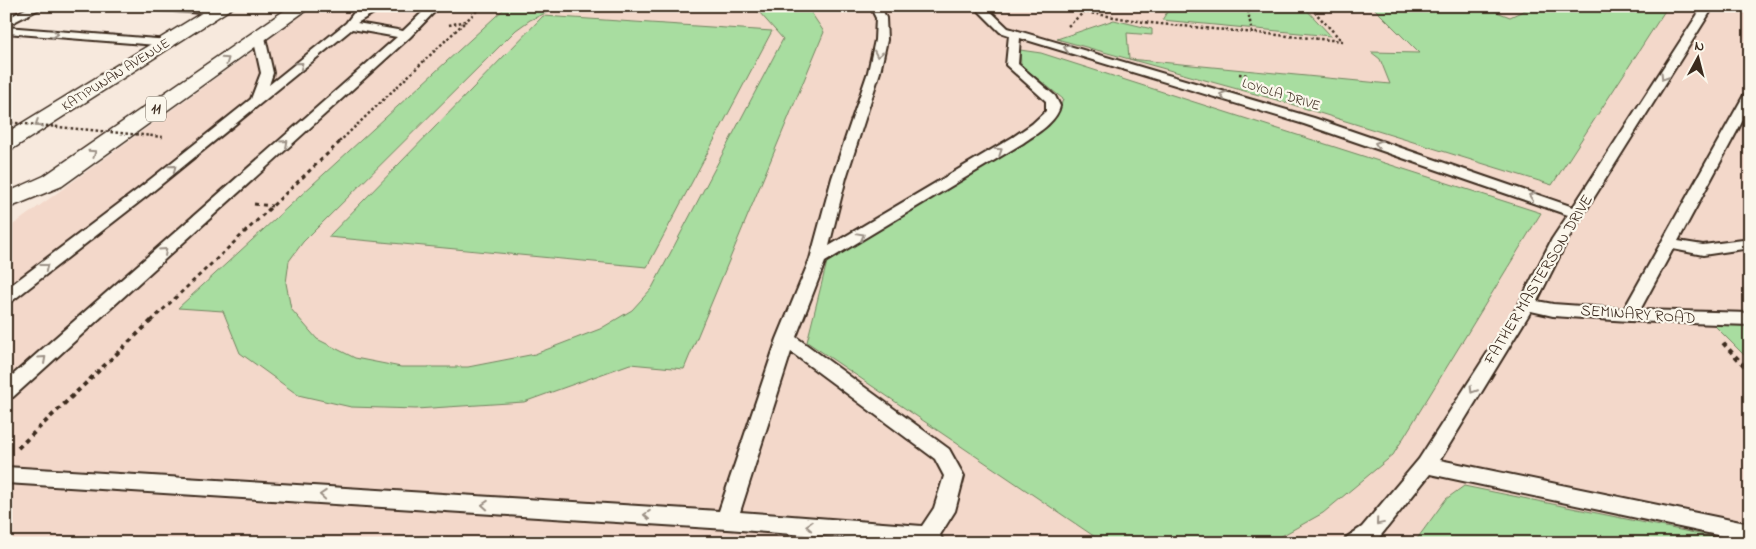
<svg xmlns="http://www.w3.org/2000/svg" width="1756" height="549" font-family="'Indie Flower',sans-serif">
	<rect width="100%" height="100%" fill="#f7e9dd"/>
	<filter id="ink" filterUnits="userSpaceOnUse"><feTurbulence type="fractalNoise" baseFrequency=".02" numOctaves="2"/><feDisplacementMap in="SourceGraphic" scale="10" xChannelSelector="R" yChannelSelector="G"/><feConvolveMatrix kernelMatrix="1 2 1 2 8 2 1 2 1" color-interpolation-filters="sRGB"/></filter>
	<g filter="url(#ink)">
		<!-- built -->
		<path fill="#f3d8ca" d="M315,6H1750V543H6V230Z"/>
		<!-- green -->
		<path fill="#a8dda0" stroke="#72845f" d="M507,6H562L530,20L516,30L303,242L289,261L286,283L291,309L317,339L355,358L401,367H468L535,354L600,329L632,310L652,288L783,39L759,12L748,6H803L810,11L824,32L684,369L630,364L524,402L416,409L351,407L298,395L240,353L223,311L178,308Z
			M1171,6H1303L1331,36L1162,20Z
			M1372,6H1481L1510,17L1534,6H1668L1552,185L1284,102L1057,39L1114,20L1152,29V35L1127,33L1129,59L1390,84L1380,59L1371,52L1419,53Z
			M543,16L772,31L647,267L328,237Z
			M1020,50L1041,53L1541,213L1393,455L1323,513L1269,543H1104L807,342L828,258L1059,112L1063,99L1021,65Z
			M1710,321H1750V361Z
			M1464,486L1734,541L1736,543H1414L1446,499Z"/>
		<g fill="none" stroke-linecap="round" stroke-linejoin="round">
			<defs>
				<path id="service" d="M31,6H45L6,26V19Z
					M138,6C153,6 215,3 223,11L218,14L143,9Z
					M359,6H385L357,23L403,31L429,6H440L410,37L13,397L6,399V381L397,37L352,29L147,196L12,301L6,302V289L137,190L251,99L261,73L253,37L255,35H263L265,37L273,73L269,85L346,23Z
					M870,6H881L886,18L887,40L880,72L846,178L829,246L1013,137L1032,124L1046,111V101L1006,65L1009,35L1000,32L974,6H985L1008,28L1314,118L1573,207L1703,6H1714L1568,239L1537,301L1553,304L1624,309L1744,95L1750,91V107L1678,241L1703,245L1743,240L1750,236V248L1703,255L1673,249L1640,310L1750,313V325L1629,321L1553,316L1531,311L1440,460L1750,524V542L1430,474L1378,539L1373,543H1344L1347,537L1362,527L1419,459L1519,304L1552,239L1568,215L1304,124L1020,38L1018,64L1055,96L1060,106C1057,122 1036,134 1023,143L825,262L796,337L949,449L964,476L955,511L940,535L944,543H911L727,529L6,483V467L719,511L777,339L810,259L832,178L868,72L875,40L876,18ZM791,352L935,459L944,476L934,508L922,526L740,512Z
					M6,27L169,40L175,43L169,46L6,33Z"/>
				<path id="primary" d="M213,6H235L14,148L6,150V133Z
					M291,6H312L62,186L6,209V193L44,176Z"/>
			</defs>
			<!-- service casing -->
			<use href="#service" stroke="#3b2a1e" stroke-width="4"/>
			<!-- primary casing -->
			<use href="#primary" stroke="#3b2a1e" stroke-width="3"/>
			<!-- path-far2 -->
			<path stroke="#3b2a1e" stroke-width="2.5" stroke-dasharray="2.5 2.5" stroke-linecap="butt" d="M1095,6L1105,11L1084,12L1150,23L1342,41L1309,6
				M1247,6L1252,32
				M1162,10L1165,6
				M449,25L466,21L482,6
				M1068,26L1084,12
				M1239,74L1249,75
				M339,142L466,21"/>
			<!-- path-far1 -->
			<path stroke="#3b2a1e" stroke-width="3" stroke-dasharray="4 4" stroke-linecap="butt" d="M254,204L272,206
				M151,321L341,141"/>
			<!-- path -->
			<path stroke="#3b2a1e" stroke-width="4" stroke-dasharray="4.5 4.5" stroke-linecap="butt" d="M1723,343L1750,372
				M18,448L152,320"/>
			<!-- service -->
			<use href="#service" fill="#fbf7ec" fill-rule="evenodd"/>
			<!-- primary -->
			<use href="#primary" fill="#fbf7ec" fill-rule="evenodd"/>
			<!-- path-bridge -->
			<path stroke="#3b2a1e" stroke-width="2.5" stroke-dasharray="2.5 2.5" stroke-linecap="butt" d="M6,122L163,137"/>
		</g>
		<!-- one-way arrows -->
		<defs><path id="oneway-chevron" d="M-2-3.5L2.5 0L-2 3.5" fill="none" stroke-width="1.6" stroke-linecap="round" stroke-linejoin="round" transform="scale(1.25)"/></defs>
		<g stroke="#9b9085">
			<use href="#oneway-chevron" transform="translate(55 34) rotate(4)"/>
			<use href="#oneway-chevron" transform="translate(1067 48) rotate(-164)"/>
			<use href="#oneway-chevron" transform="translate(878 54) rotate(102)"/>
			<use href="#oneway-chevron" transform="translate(226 60) rotate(-35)"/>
			<use href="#oneway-chevron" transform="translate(300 65) rotate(-39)"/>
			<use href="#oneway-chevron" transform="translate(1664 77) rotate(122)"/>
			<use href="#oneway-chevron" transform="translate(1223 95) rotate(-163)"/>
			<use href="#oneway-chevron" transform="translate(38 124) rotate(148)"/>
			<use href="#oneway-chevron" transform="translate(285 143) rotate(-42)"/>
			<use href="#oneway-chevron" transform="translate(1378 144) rotate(-161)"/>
			<use href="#oneway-chevron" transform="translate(999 151) rotate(-33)"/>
			<use href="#oneway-chevron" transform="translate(93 153) rotate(-35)"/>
			<use href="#oneway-chevron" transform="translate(173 168) rotate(-39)"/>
			<use href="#oneway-chevron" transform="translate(1532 196) rotate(-161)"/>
			<use href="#oneway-chevron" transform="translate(861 236) rotate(-29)"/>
			<use href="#oneway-chevron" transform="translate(164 251) rotate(-42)"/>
			<use href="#oneway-chevron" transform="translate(45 267) rotate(-38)"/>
			<use href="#oneway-chevron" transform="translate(43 359) rotate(-42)"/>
			<use href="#oneway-chevron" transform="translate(1473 390) rotate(122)"/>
			<use href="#oneway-chevron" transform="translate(323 495) rotate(-176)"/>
			<use href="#oneway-chevron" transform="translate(485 505) rotate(-176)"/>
			<use href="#oneway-chevron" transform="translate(647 515) rotate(-176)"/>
			<use href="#oneway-chevron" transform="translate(1379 522) rotate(130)"/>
			<use href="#oneway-chevron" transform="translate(809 526) rotate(-176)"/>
		</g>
	</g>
	<g text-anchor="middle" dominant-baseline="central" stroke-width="4.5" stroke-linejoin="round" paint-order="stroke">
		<!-- far-street labels -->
		<g font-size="14" fill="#3b2a1e" stroke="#fbf7ec">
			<text transform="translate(116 75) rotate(-32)">KATIPUNAN AVENUE</text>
			<text transform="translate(1281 95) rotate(17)">LOYOLA DRIVE</text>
		</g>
		<!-- shield labels -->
		<rect fill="#fbf7ec" stroke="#75685c" stroke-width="1" x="146" y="96.5" width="20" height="25" rx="4"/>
		<g font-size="15" font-weight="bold" fill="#3b2a1e">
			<text x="156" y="109">11</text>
		</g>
		<!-- street labels -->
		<g font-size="16" fill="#3b2a1e" stroke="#fbf7ec">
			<text transform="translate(1539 280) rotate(-59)">FATHER MASTERSON DRIVE</text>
			<text transform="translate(1638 315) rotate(4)">SEMINARY ROAD</text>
		</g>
	</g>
	<!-- margin -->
	<rect width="1756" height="549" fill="none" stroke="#fbf7ec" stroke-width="25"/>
	<rect x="12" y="12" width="1731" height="524" fill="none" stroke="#3b2a1e" stroke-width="2" filter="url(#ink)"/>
	<!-- north arrow -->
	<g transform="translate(1698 58) rotate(7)" stroke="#fbf7ec" stroke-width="4" paint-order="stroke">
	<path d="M0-4L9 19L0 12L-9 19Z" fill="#3b2a1e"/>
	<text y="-8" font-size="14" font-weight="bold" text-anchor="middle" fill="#3b2a1e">N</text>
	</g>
</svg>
